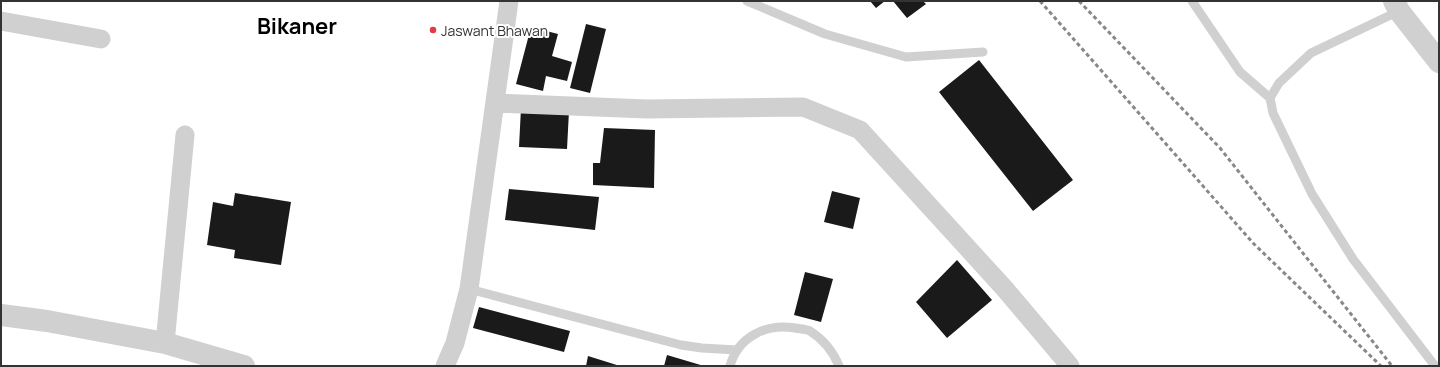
<svg xmlns="http://www.w3.org/2000/svg" width="1440" height="367" font-family="Manrope,sans-serif">
	<rect width="100%" height="100%" fill="#fff"/>
	<!-- building -->
	<path fill="#1a1a1a" d="M870,1H885L876,8Z
		M893,1H923L926,4L907,18Z
		M586,24L606,29L590,93L570,88Z
		M531,27L558,34L552,56L572,62L567,81L546,76L543,91L516,84Z
		M979,60L1073,180L1033,211L939,92Z
		M521,108L569,111L567,149L519,147Z
		M604,128L655,130L654,188L593,185V163H600Z
		M509,189L599,197L595,230L505,220Z
		M832,191L860,198L853,229L824,222Z
		M235,193L291,202L281,265L234,258L235,250L207,245L213,202L233,206Z
		M957,260L992,300L947,338L916,302Z
		M805,272L833,279L821,322L794,315Z
		M479,307L570,331L564,352L473,328Z
		M667,355L704,366H664Z
		M588,356L620,366H586Z"/>
	<g fill="none" stroke-linecap="round" stroke-linejoin="round">
		<!-- service -->
		<path stroke="#d0d0d0" stroke-width="9" d="M747,1L825,34L906,57L983,52
			M1192,1L1240,72L1270,98
			M1399,11L1311,53L1279,83L1270,98L1273,113L1312,194L1353,259L1435,366
			M469,289L681,345L702,348L737,350
			M730,366C738,337 766,323 795,328C800,329 806,329 810,331C824,340 833,351 839,366"/>
		<!-- minor -->
		<path stroke="#d0d0d0" stroke-width="19" d="M1,21L101,39
			M495,103L647,109L803,107L860,130L1005,289L1070,366
			M165,343L185,135
			M445,366L455,343L469,289L509,1"/>
		<!-- tertiary -->
		<path stroke="#d0d0d0" stroke-width="22" d="M1394,1L1399,11L1439,62
			M1,315L47,321L165,343L244,366"/>
		<!-- rail -->
		<path stroke="#888" stroke-width="3" stroke-dasharray="4 3" stroke-linecap="butt" d="M1040,1L1254,244L1381,366
			M1079,1L1220,148L1392,366"/>
	</g>
	<!-- markers -->
	<circle fill="#e63946" stroke="#fff" stroke-width="1.5" cx="433" cy="30" r="4"/>
	<g text-anchor="middle" dominant-baseline="central" stroke-width="4" stroke-linejoin="round" paint-order="stroke">
		<!-- poi labels -->
		<g font-size="14" fill="#333" stroke="#fff" text-anchor="start">
			<text x="441" y="30">Jaswant Bhawan</text>
		</g>
		<!-- town labels -->
		<g font-size="22" font-weight="bold" fill="#000" stroke="#fff">
			<text x="297" y="26">Bikaner</text>
		</g>
	</g>
	<!-- border -->
	<rect width="1440" height="367" fill="none" stroke="#333333" stroke-width="4"/>
</svg>
